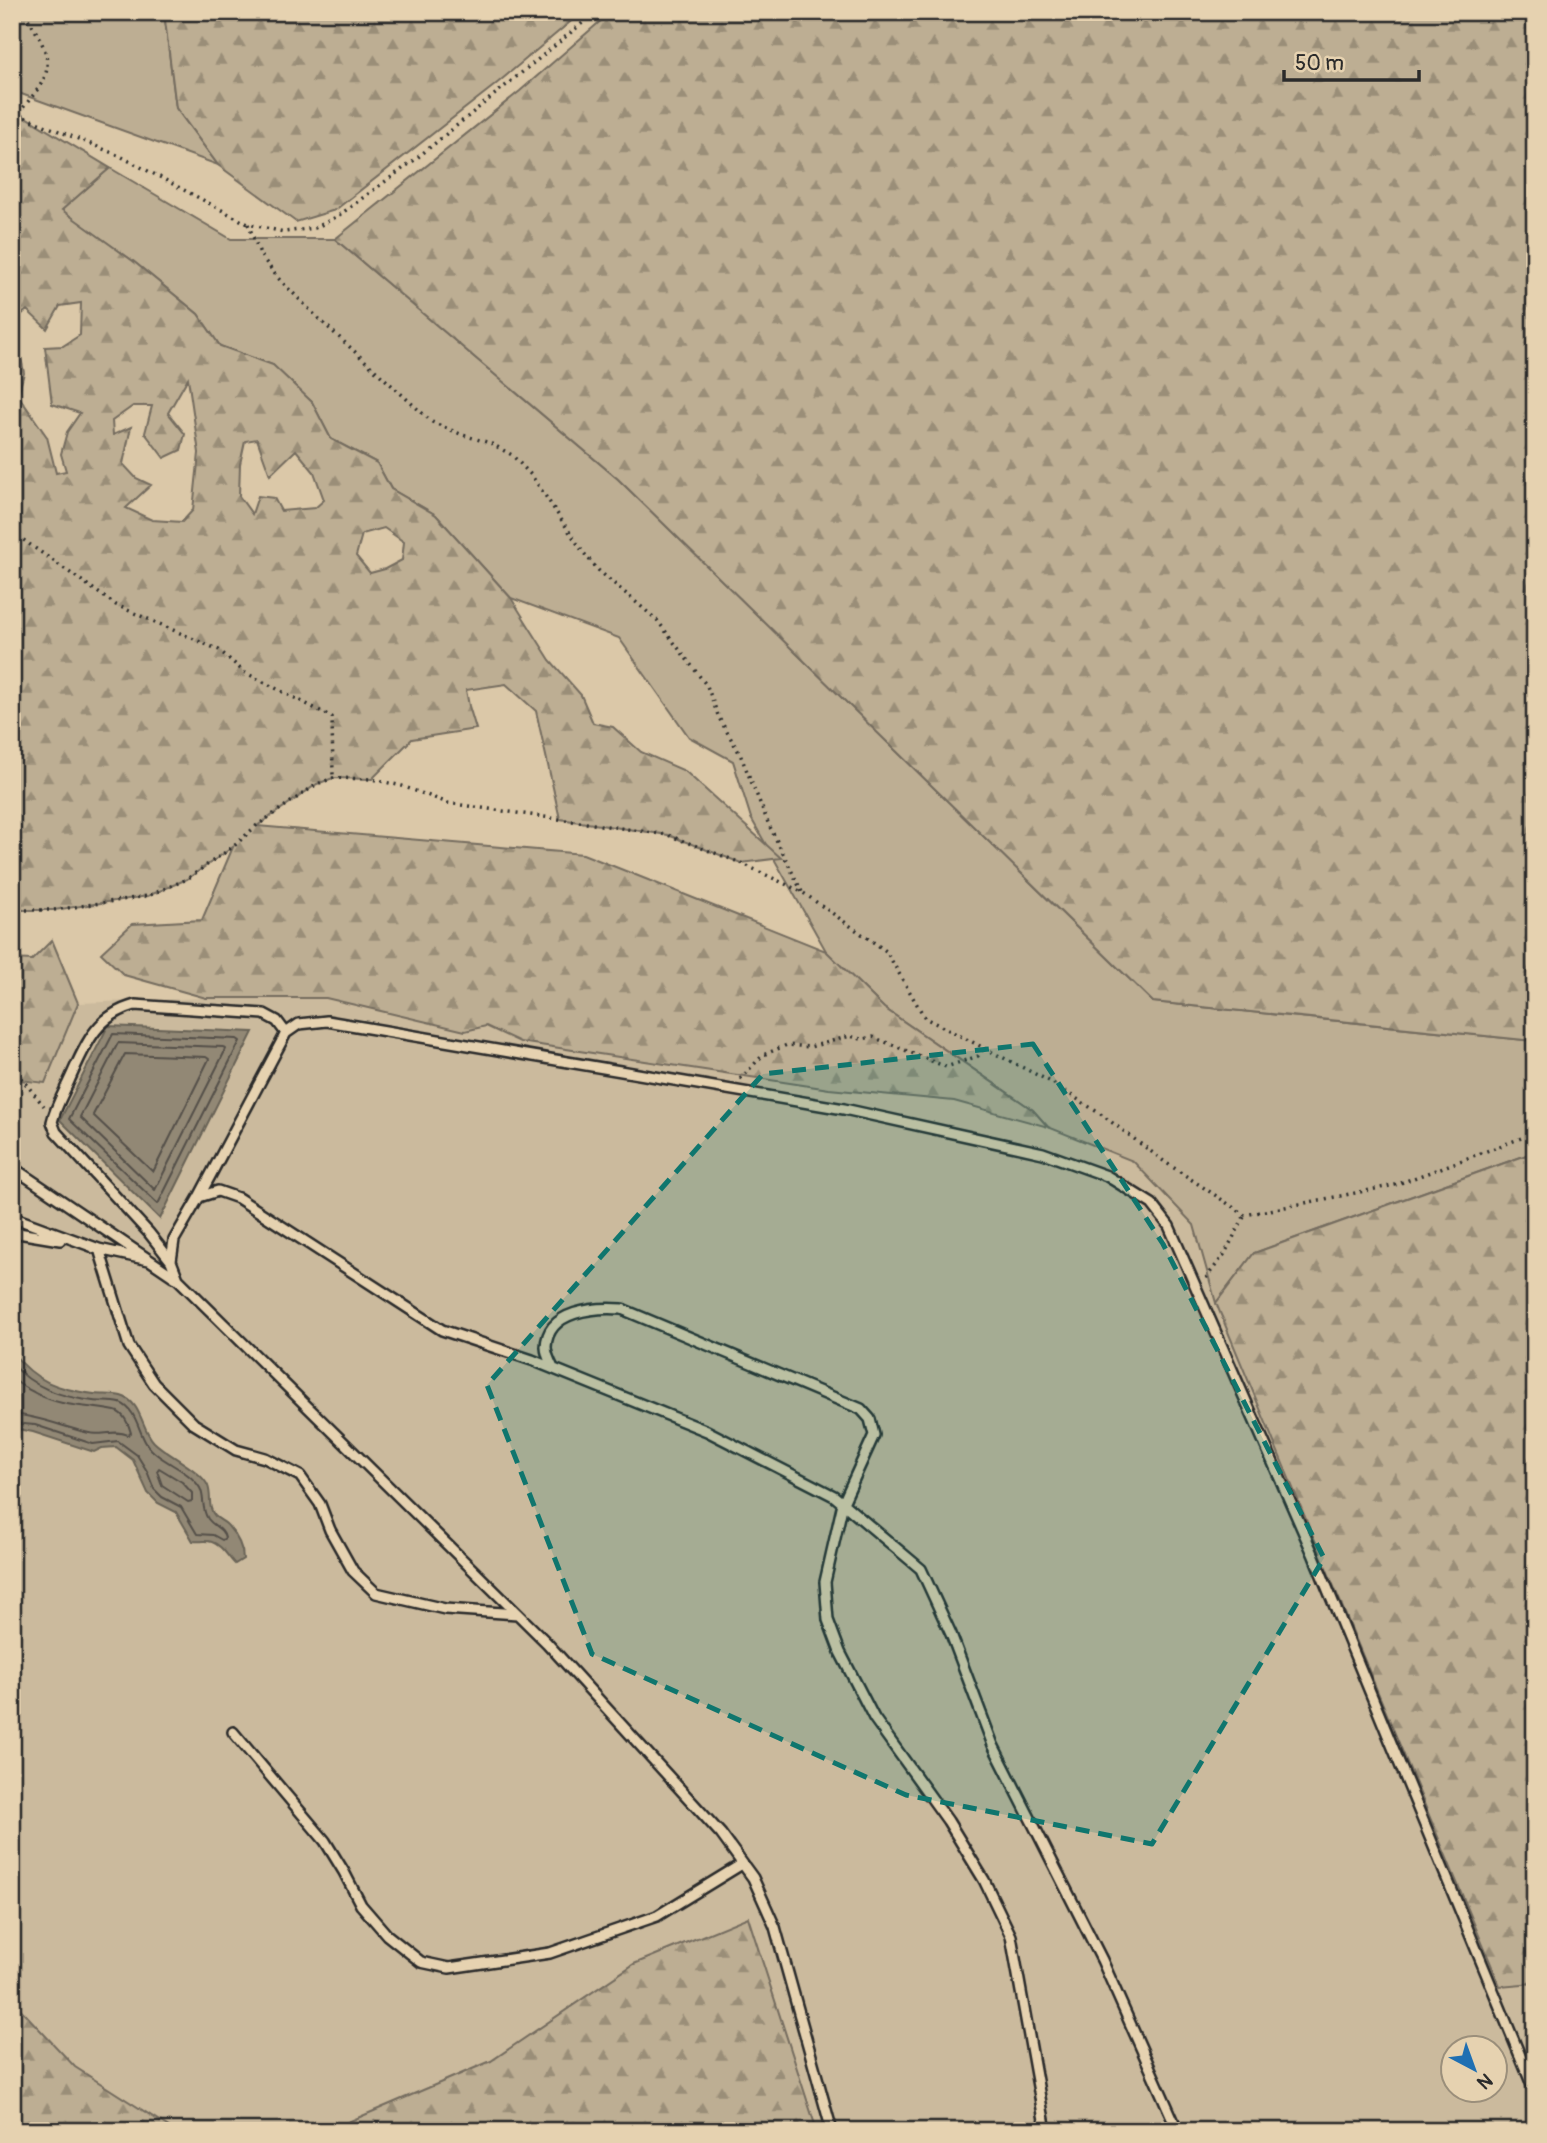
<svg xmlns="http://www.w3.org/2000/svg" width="1547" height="2143" font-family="Pangolin,sans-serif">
	<defs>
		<pattern id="forest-firs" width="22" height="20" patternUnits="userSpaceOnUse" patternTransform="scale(1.75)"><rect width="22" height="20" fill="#bdae93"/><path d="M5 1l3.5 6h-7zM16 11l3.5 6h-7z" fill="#9a8e78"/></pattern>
	</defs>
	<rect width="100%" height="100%" fill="#dbc8a8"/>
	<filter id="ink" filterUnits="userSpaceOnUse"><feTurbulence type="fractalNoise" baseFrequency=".0143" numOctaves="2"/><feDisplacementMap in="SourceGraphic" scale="14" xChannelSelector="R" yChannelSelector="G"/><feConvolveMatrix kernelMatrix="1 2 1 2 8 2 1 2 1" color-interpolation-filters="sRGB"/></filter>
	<g filter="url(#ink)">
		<!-- built -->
		<path fill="#cbba9d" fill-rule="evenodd" d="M206,998H326L465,1031L486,1026L520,1042L829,1089L954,1101L1048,1127L1133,1161L1194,1225L1216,1303L1500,1986L1535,1984V2131H817L748,1917L634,1964L491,2061L327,2131H175L75,2067L12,2000V1079L45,1082L78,1003ZM1452,2048H1494V2090H1452Z"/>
		<!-- grass -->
		<path fill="#bdae93" stroke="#746c5f" stroke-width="2" d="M12,12H164L176,108L218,165L13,91Z
			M110,168L231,239H335L618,479L1153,1002L1535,1041V1152L1254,1253L1216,1303L1194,1225L1133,1161L1048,1127L1033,1110L884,1008L826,951L751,818L733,761L689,737L619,638L511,598L436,515L391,489L377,463L331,439L312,402L273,365L220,346L198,314L133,261L61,210Z"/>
		<!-- forest -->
		<path fill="url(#forest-firs)" stroke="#746c5f" stroke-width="2" fill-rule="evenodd" d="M164,12H582L495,85L335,210L296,222L218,165L176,108Z
			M611,12H1535V1041L1153,1002L618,479L335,239L520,91Z
			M12,89L19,113L110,168L62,210L133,261L198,314L220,346L273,365L312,402L331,439L377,463L391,489L436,515L511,598L550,660L581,695L593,723L613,727L641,752L685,771L781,858L741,863L668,835L560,819L536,711L506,684L466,690L469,706L476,729L412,739L372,779L333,778L317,784L257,826L583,854L826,951L884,1008L1033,1110L1048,1127L954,1101L829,1089L520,1042L486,1026L465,1031L326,998H206L124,975L101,953L132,924L202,920L233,847L187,879L148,896L54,910H12V338L18,341L24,373L18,395L47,437L56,473L66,471L61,454L67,432L80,413L52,404L45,347L63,346L80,335L81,303L60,306L47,329L27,310L15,320L12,317ZM188,378L199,453L193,510L182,522L152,520L126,508L151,485L136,478L123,464L131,427L113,435L112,421L133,406H152L145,433L164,458L181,450L185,434L168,413ZM257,439L270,475L296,450L314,472L324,500L315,508L281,511L274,498L258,496L252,514L239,496L240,464L245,441ZM384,528L404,542L402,560L385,569L370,573L356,556L362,534Z
			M52,940L78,1003L45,1083L12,1079V959L32,960Z
			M1535,1152V1983L1500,1986L1216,1303L1254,1253Z
			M748,1917L817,2131H327L491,2061L634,1964Z
			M12,2000L75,2067L175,2131H12Z"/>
		<!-- water -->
		<path fill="#928875" stroke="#696357" stroke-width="2" d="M108,1026L253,1032L160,1219L60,1120Z
			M12,1352C36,1382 57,1389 94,1394C102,1395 114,1394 121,1396C142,1402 141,1429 154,1442C167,1455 201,1470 208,1486C212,1496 207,1507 215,1516C219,1520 225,1522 228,1526C236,1535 243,1547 243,1559L235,1564C228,1557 222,1545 212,1542C206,1540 199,1542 193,1541L176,1512L158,1503L148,1493L133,1460L116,1447L102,1448L94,1452L33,1432L12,1428Z"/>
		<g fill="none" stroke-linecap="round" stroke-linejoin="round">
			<!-- shore -->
			<path stroke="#545049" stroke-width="2" d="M113,1034L237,1039L240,1041L158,1204L69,1119Z
				M118,1043L223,1047L226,1049L155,1190L80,1117Z
				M125,1054L206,1057L209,1059L153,1172L93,1115Z
				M12,1363C32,1388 62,1397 93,1401C101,1402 113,1401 120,1403C136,1409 138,1430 146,1443C158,1462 188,1468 200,1488C205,1497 201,1509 208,1519C214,1527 223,1528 225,1538L222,1540L213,1535L197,1534L181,1507L162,1497L154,1489L147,1471L137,1455L118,1441L93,1444L35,1425L12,1423
				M12,1377C18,1385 26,1388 35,1393C63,1408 86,1405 115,1411C124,1413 129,1425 131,1433L128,1435C115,1429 102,1436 89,1433C63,1427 39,1416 12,1414
				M159,1468L182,1482L192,1493V1501L188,1502L162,1485L157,1471Z"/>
			<!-- stream -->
			<path stroke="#696357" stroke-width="5" d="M529,2131L574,2124L602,2131
				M651,2131L669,2129L672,2131"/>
			<defs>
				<path id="service" d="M12,1167L176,1278
					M199,1197L218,1191L238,1198L442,1330L532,1360L707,1431L834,1496L921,1569L951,1634L993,1745L1102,1960L1178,2131
					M12,1217L99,1249L129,1346L154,1384L194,1424L236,1450L265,1458L300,1476L320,1504L330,1530L353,1571L376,1593L445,1609L517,1614
					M12,1232L60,1240
					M94,1248L149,1260
					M171,1261L149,1233L56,1132L52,1122C55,1108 63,1094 69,1081C85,1046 95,1016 135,1005L264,1014L277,1021L286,1033
					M553,1368C550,1362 546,1353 546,1347C547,1310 596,1307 622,1309L861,1409L870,1419L874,1435L843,1503L825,1582L828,1620L840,1652L874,1718L948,1821L984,1880L1011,1936L1046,2131
					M233,1732L325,1841L344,1872L361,1905L387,1935L421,1962L449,1968L550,1953L657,1916L742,1864
					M832,2131L775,1927L753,1878L721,1834L547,1643L178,1279L171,1261L174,1240L199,1197L286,1033L299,1024L327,1021L844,1109L1043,1153L1107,1176L1152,1204L1169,1226L1314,1556L1535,2092"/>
			</defs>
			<!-- service casing -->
			<use href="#service" stroke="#2b2b2b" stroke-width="14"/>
			<!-- path -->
			<path stroke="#2b2b2b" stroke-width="3.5" stroke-dasharray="2 5" stroke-linecap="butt" d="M12,112L120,156L248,224L284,232L315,228L338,216L412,162L596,12
				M19,113C42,83 58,73 38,35C33,27 29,19 23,12
				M248,224L261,256L278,278L319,319L432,422L463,435L490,443L512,455L532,476L583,552L598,570L657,620L707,686L719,718L740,754L769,825L802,892
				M12,532L116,605L219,650L244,672L332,717L333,778
				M12,910H54L148,896L187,879L234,846L256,826L317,784L333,778L372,779L402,786L448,803L668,835L741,863L802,892L886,951L925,1018L1051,1082L1102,1115L1165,1162L1245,1215L1395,1185L1535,1133
				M12,958L15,964L12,976
				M12,1067L44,1106
				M740,1079L763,1055L787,1045L810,1047L850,1036L861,1039L873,1037L946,1067L978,1056L984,1048
				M1206,1278L1224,1255L1245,1215"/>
			<!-- service -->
			<use href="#service" stroke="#e6d2b0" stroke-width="9"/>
		</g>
	</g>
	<!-- marked area -->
	<path fill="#0f766e" fill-opacity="0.2" stroke="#0f766e" stroke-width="5" stroke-dasharray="14 9" stroke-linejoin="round" d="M1033,1044L1163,1244L1324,1558L1152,1844L906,1795L592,1654L487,1385L763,1074Z"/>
	<!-- margin -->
	<rect width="1547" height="2143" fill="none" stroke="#e6d2b0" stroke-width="42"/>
	<rect x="21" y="21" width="1505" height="2101" fill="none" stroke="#2b2b2b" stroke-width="2.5" filter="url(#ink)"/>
	<!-- north arrow -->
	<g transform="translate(1474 2069) rotate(139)"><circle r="33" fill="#e6d2b0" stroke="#9b8f7b" stroke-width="2"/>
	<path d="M0-5L12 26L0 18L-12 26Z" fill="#1f6fb2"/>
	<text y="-10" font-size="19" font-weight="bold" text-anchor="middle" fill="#2b2b2b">N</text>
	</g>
	<!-- scale -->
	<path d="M1284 70v10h135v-10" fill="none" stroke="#2b2b2b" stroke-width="3.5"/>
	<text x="1295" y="70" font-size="21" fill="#2b2b2b" stroke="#e6d2b0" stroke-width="5" paint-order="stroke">50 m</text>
</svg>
